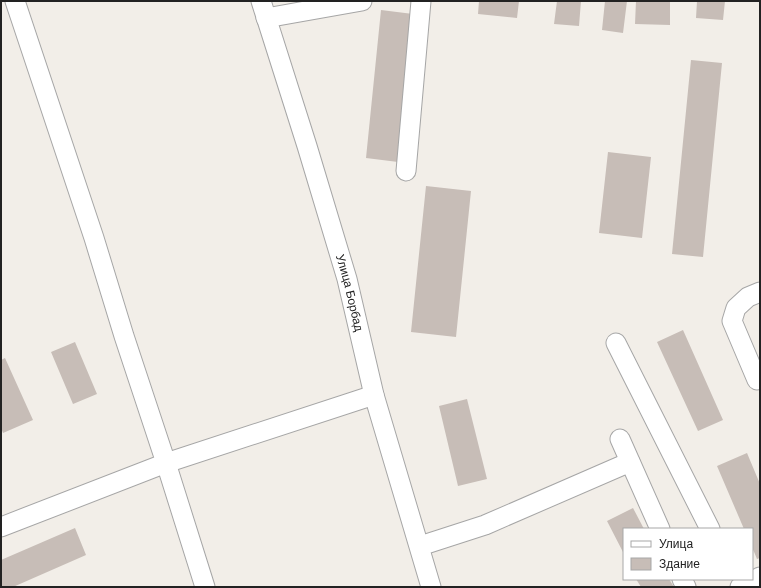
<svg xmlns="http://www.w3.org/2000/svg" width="761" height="588" font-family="Arial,sans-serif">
	<rect width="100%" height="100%" fill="#f2eee8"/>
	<!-- building -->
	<path fill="#c7bdb7" d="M479,1H519L517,18L478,14Z
		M557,1H581L579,26L554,24Z
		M605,1H627L623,33L602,30Z
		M636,1H670V25L635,24Z
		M697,1H725L723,20L696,18Z
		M381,10L413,14L398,162L366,158Z
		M691,60L722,63L703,257L672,254Z
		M608,152L651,157L642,238L599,233Z
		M426,186L471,191L456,337L411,332Z
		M683,330L723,420L698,431L657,342Z
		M75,342L97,394L73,404L51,352Z
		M5,358L33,420L3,433L1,428V360Z
		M467,399L487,479L458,486L439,406Z
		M747,453L760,484V558L757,559L752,547V529H744L717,466Z
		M633,508L644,529H624V554L607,521Z
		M75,528L86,555L13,587H1V560Z
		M636,579H669L674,587H641Z"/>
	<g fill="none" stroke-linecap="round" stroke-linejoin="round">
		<defs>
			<g id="minor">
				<path d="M15,1L94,238L124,336L166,463L205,587"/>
				<path id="s1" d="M261,1L307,146L347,279L374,395L431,587"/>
				<path d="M266,18L362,1"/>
				<path d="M406,171L421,1"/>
				<path d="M616,343L710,529"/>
				<path d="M757,380L732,321L736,308L748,297L760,292"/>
				<path d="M620,439L660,529"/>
				<path d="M1,527L166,463L374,395"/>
				<path d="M420,546L485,525L630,462"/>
				<path d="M682,579L686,587"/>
				<path d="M740,587L760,577"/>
			</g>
		</defs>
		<!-- minor casing -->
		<use href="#minor" stroke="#a6a6a6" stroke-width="21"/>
		<!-- minor -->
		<use href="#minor" stroke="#fff" stroke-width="19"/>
	</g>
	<g text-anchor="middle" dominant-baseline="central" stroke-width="3" stroke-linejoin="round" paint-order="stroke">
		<!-- street labels -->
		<g font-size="12" fill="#222" stroke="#fff">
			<text stroke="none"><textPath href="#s1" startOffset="305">Улица Борбад</textPath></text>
		</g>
	</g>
	<!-- border -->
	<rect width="761" height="588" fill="none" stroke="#222222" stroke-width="4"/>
	<!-- legend -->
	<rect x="623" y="528" width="130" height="52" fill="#ffffff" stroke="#a7a7a7"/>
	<rect x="631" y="541" width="20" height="6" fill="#ffffff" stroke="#a7a7a7"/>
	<text x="659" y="548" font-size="12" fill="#222222">Улица</text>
	<rect x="631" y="558" width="20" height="12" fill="#c7bdb7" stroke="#a7a7a7"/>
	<text x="659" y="568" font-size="12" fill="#222222">Здание</text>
</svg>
